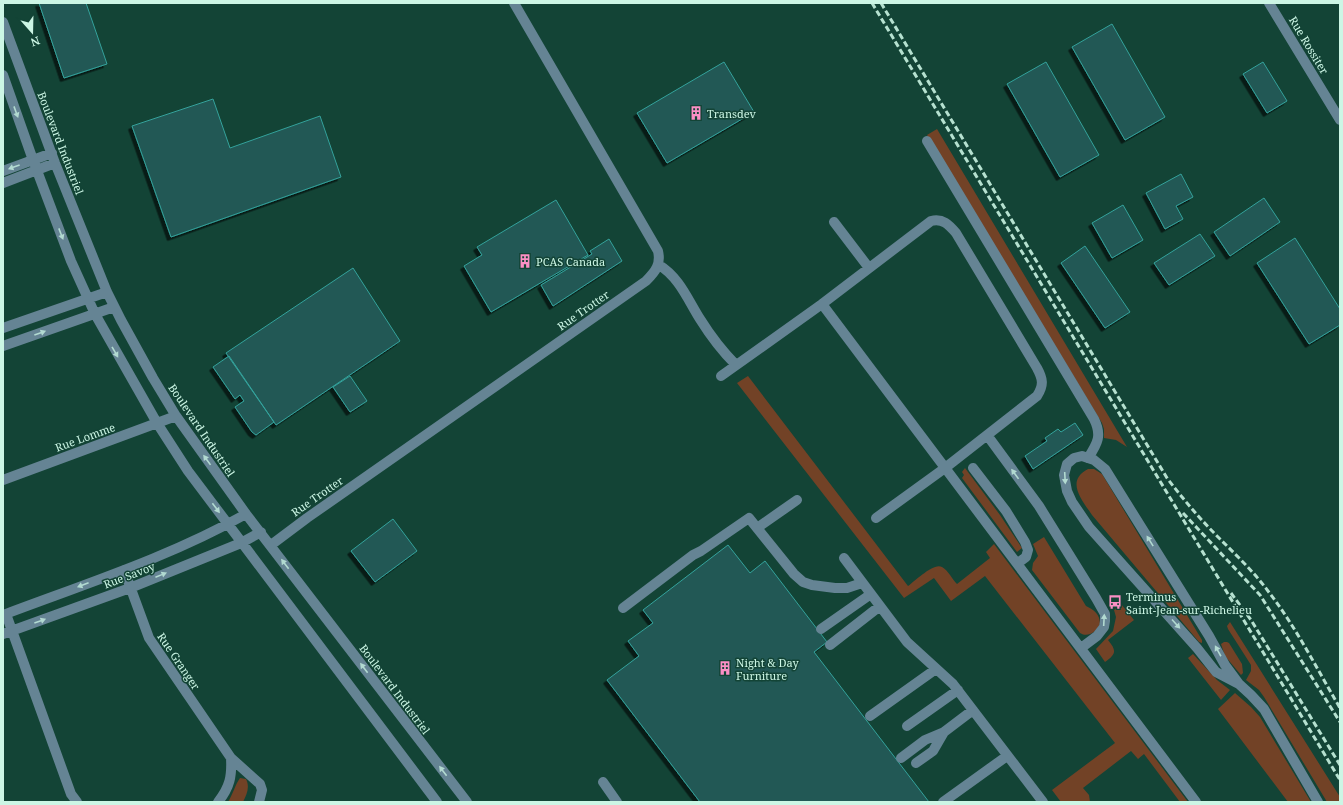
<svg xmlns="http://www.w3.org/2000/svg" width="1343" height="805" font-family="'Noto Serif',serif">
	<defs>
		<filter id="shadow"><feDropShadow dx="-3.5" dy="3.5" stdDeviation="0" flood-color="#0009"/></filter>
	</defs>
	<rect width="100%" height="100%" fill="#134436"/>
	<!-- green -->
	<path fill="#724226" d="M937,129L1127,447L1116,440L1104,438V429L1102,423L927,135Z
		M748,376L908,586C915,581 934,562 942,567C948,570 952,579 957,584L990,558L986,552L994,544L1188,802H1180L1144,754L1138,759L1131,751L1083,788L1089,795L1090,802H1061L1052,790L1115,743L985,576L951,601L934,578L904,598L737,383Z
		M965,468L1000,515L1022,548L1017,552L962,478L964,475L962,472Z
		M1088,469H1094L1102,474L1202,640V643L1199,642L1092,515C1082,500 1065,481 1088,469Z
		M1044,537L1086,606C1094,610 1100,614 1100,624C1096,632 1088,638 1080,633L1032,570L1033,563L1038,556L1033,544Z
		M1121,604L1134,620L1108,640C1117,651 1116,654 1105,662L1096,649L1113,631L1116,617L1114,610Z
		M1230,622L1340,797V802H1327L1264,697L1259,690L1246,680L1251,671V665L1228,629L1227,626Z
		M1224,642H1227L1229,643L1242,664L1243,673L1241,675L1225,656L1221,644Z
		M1193,654L1217,680L1230,690L1221,700L1188,658Z
		M1235,693L1251,707L1260,717L1311,802H1288L1218,709Z
		M240,778L246,779C250,787 247,794 243,802H228C233,794 235,785 240,778Z"/>
	<!-- building -->
	<path fill="#225854" stroke="#34a29c" filter="url(#shadow)" d="M39,3H86L107,64L64,78Z
		M1112,24L1165,117L1125,140L1072,47Z
		M724,62L754,112L667,163L637,113Z
		M1046,62L1099,155L1060,177L1007,84Z
		M1263,62L1287,101L1267,113L1243,74Z
		M213,99L230,148L320,116L341,177L171,237L132,126Z
		M1181,174L1193,197L1176,206L1183,219L1165,229L1146,193Z
		M1264,198L1280,222L1230,256L1214,232Z
		M556,200L588,255L491,312L464,266L482,255L477,247Z
		M1123,205L1143,240L1112,258L1092,223Z
		M1200,234L1215,256L1169,285L1154,263Z
		M1295,238L1340,309V325L1309,344L1257,263Z
		M609,239L622,261L553,306L541,285L592,254L590,251Z
		M1085,246L1130,312L1105,328L1061,263Z
		M353,268L400,341L276,425L226,353Z
		M229,356L274,422L256,435L252,432L235,407L244,401L240,395L235,399L213,367Z
		M350,376L367,401L350,412L333,387Z
		M1075,423L1083,435L1033,469L1025,456L1047,441L1045,438L1058,429L1061,432Z
		M393,519L417,551L375,582L351,551Z
		M728,545L750,573L765,561L827,642L814,652L929,802H700L607,680L639,656L628,641L653,623L643,610Z"/>
	<g fill="none" stroke-linecap="round" stroke-linejoin="round">
		<!-- minor -->
		<path stroke="#658494" stroke-width="10" d="M1269,3L1340,120
			M3,22L55,163L107,292L121,320L153,378L176,416L246,514L467,802
			M3,75L33,160L71,261L95,314L157,423L188,471L437,802
			M927,141L1094,419C1102,435 1098,443 1088,458
			M3,171L52,153
			M3,183L55,163
			M834,222L869,268
			M659,265C679,277 688,300 700,319C710,335 723,352 736,365
			M822,304L1196,802
			M3,328L107,292
			M3,346L114,307
			M721,376L822,304L931,221C943,218 949,225 956,233L1037,368C1043,379 1044,385 1037,396L945,468L876,518
			M987,435L1039,506L1096,598L1105,614V621L1104,627L1097,636L1081,648
			M973,468L1006,511L1025,542L1028,550L1026,557L1018,563
			M3,480L176,416
			M757,528L797,500
			M271,545L307,518L646,281C656,271 661,264 658,251L514,3
			M844,558L907,642L953,684L1043,802
			M124,570L149,638L231,758C232,776 230,787 218,802
			M623,608L693,555L701,551L749,518L794,574L803,582L812,585L835,588H847L862,583
			M6,614L71,794L77,802
			M3,615C85,584 170,557 246,514
			M821,629L871,594
			M3,634L130,588L241,543L261,532
			M830,645L880,606
			M1239,684L1225,665L1209,636L1105,469L1094,460L1082,456L1074,458L1067,464L1064,475L1067,491L1072,502L1089,527L1197,648L1216,672L1239,684L1251,695L1264,709L1318,802
			M870,716L936,669
			M907,726L958,690
			M231,758L260,784L262,790L259,802
			M901,758L925,740L944,732
			M916,763L933,751L944,732L973,710
			M603,782L617,802
			M943,802L1007,756"/>
		<!-- rail -->
		<path stroke="#b6e1d0" stroke-width="3" stroke-dasharray="6 3" stroke-linecap="butt" d="M872,3L1340,780
			M881,3L1167,478C1183,499 1200,519 1219,538C1236,555 1254,572 1268,591C1296,627 1317,669 1340,708
			M1183,513L1260,595L1340,722
			M1231,593L1251,620L1340,765"/>
	</g>
	<!-- one-way arrows -->
	<defs><path id="oneway-solid" d="M-6-.8H1V-3.2L6.5 0L1 3.2V.8H-6Z"/></defs>
	<g fill="#b2dad1">
		<use href="#oneway-solid" transform="translate(16 112) rotate(70)"/>
		<use href="#oneway-solid" transform="translate(14 167) rotate(160)"/>
		<use href="#oneway-solid" transform="translate(61 234) rotate(69)"/>
		<use href="#oneway-solid" transform="translate(40 333) rotate(-20)"/>
		<use href="#oneway-solid" transform="translate(115 352) rotate(60)"/>
		<use href="#oneway-solid" transform="translate(207 460) rotate(-126)"/>
		<use href="#oneway-solid" transform="translate(1015 474) rotate(-126)"/>
		<use href="#oneway-solid" transform="translate(1065 478) rotate(87)"/>
		<use href="#oneway-solid" transform="translate(216 508) rotate(53)"/>
		<use href="#oneway-solid" transform="translate(1150 541) rotate(-122)"/>
		<use href="#oneway-solid" transform="translate(285 564) rotate(-127)"/>
		<use href="#oneway-solid" transform="translate(161 575) rotate(-22)"/>
		<use href="#oneway-solid" transform="translate(83 585) rotate(159)"/>
		<use href="#oneway-solid" transform="translate(1104 620) rotate(-87)"/>
		<use href="#oneway-solid" transform="translate(40 621) rotate(-20)"/>
		<use href="#oneway-solid" transform="translate(1176 624) rotate(48)"/>
		<use href="#oneway-solid" transform="translate(1218 651) rotate(-119)"/>
		<use href="#oneway-solid" transform="translate(364 668) rotate(-127)"/>
		<use href="#oneway-solid" transform="translate(443 771) rotate(-127)"/>
	</g>
	<!-- icons -->
	<defs>
		<symbol id="building-bare" viewBox="-9 -9 18 18"><path d="M-4-6H4V6H1V3H-1V6H-4ZM-2.5-4.3h1.7v1.8h-1.7ZM.8-4.3h1.7v1.8H.8ZM-2.5-1h1.7V.8h-1.7ZM.8-1h1.7V.8H.8Z" fill="#fb8fc5" stroke="#134436" stroke-width="2.5" paint-order="stroke"/></symbol>
		<symbol id="bus-bare" viewBox="-9 -9 18 18"><path d="M-5-6H5V4H4V6H2V4H-2V6H-4V4H-5ZM-3.5-4V0h7V-4ZM-3.5 1.2v1.5H-2V1.2ZM2 1.2v1.5H3.5V1.2Z" fill="#fb8fc5" stroke="#134436" stroke-width="2.5" paint-order="stroke"/></symbol>
	</defs>
	<g fill-rule="evenodd">
		<use href="#building-bare" x="686" y="103" width="20" height="20"/>
		<use href="#building-bare" x="515" y="251" width="20" height="20"/>
		<use href="#bus-bare" x="1105" y="592" width="20" height="20"/>
		<use href="#building-bare" x="715" y="658" width="20" height="20"/>
	</g>
	<g text-anchor="middle" dominant-baseline="central" stroke-width="3" stroke-linejoin="round" paint-order="stroke">
		<!-- street labels -->
		<g font-size="11" fill="#ccf6e5" stroke="#134436">
			<text transform="translate(1309 45) rotate(59)">Rue Rossiter</text>
			<text transform="translate(61 143) rotate(69)">Boulevard Industriel</text>
			<text transform="translate(583 310) rotate(-35)">Rue Trotter</text>
			<text transform="translate(202 430) rotate(56)">Boulevard Industriel</text>
			<text transform="translate(85 437) rotate(-20)">Rue Lomme</text>
			<text transform="translate(317 496) rotate(-35)">Rue Trotter</text>
			<text transform="translate(129 575) rotate(-21)">Rue Savoy</text>
			<text transform="translate(179 661) rotate(56)">Rue Granger</text>
			<text transform="translate(395 689) rotate(53)">Boulevard Industriel</text>
		</g>
		<!-- poi labels -->
		<g font-size="11" fill="#ccf6e5" stroke="#134436" text-anchor="start">
			<text x="707" y="113">Transdev</text>
			<text x="536" y="261">PCAS Canada</text>
			<text x="1126" y="596">Terminus<tspan x="1126" dy="13">Saint-Jean-sur-Richelieu</tspan></text>
			<text x="736" y="662">Night &amp; Day<tspan x="736" dy="13">Furniture</tspan></text>
		</g>
	</g>
	<!-- border -->
	<rect width="1343" height="805" fill="none" stroke="#ccf6e5" stroke-width="8"/>
	<!-- north arrow -->
	<g transform="translate(32 32) rotate(160)" stroke="#134436" stroke-width="3" paint-order="stroke">
	<path d="M0-3L7 15L0 10L-7 15Z" fill="#ccf6e5"/>
	<text y="-6" font-size="11" font-weight="bold" text-anchor="middle" fill="#ccf6e5">N</text>
	</g>
</svg>
